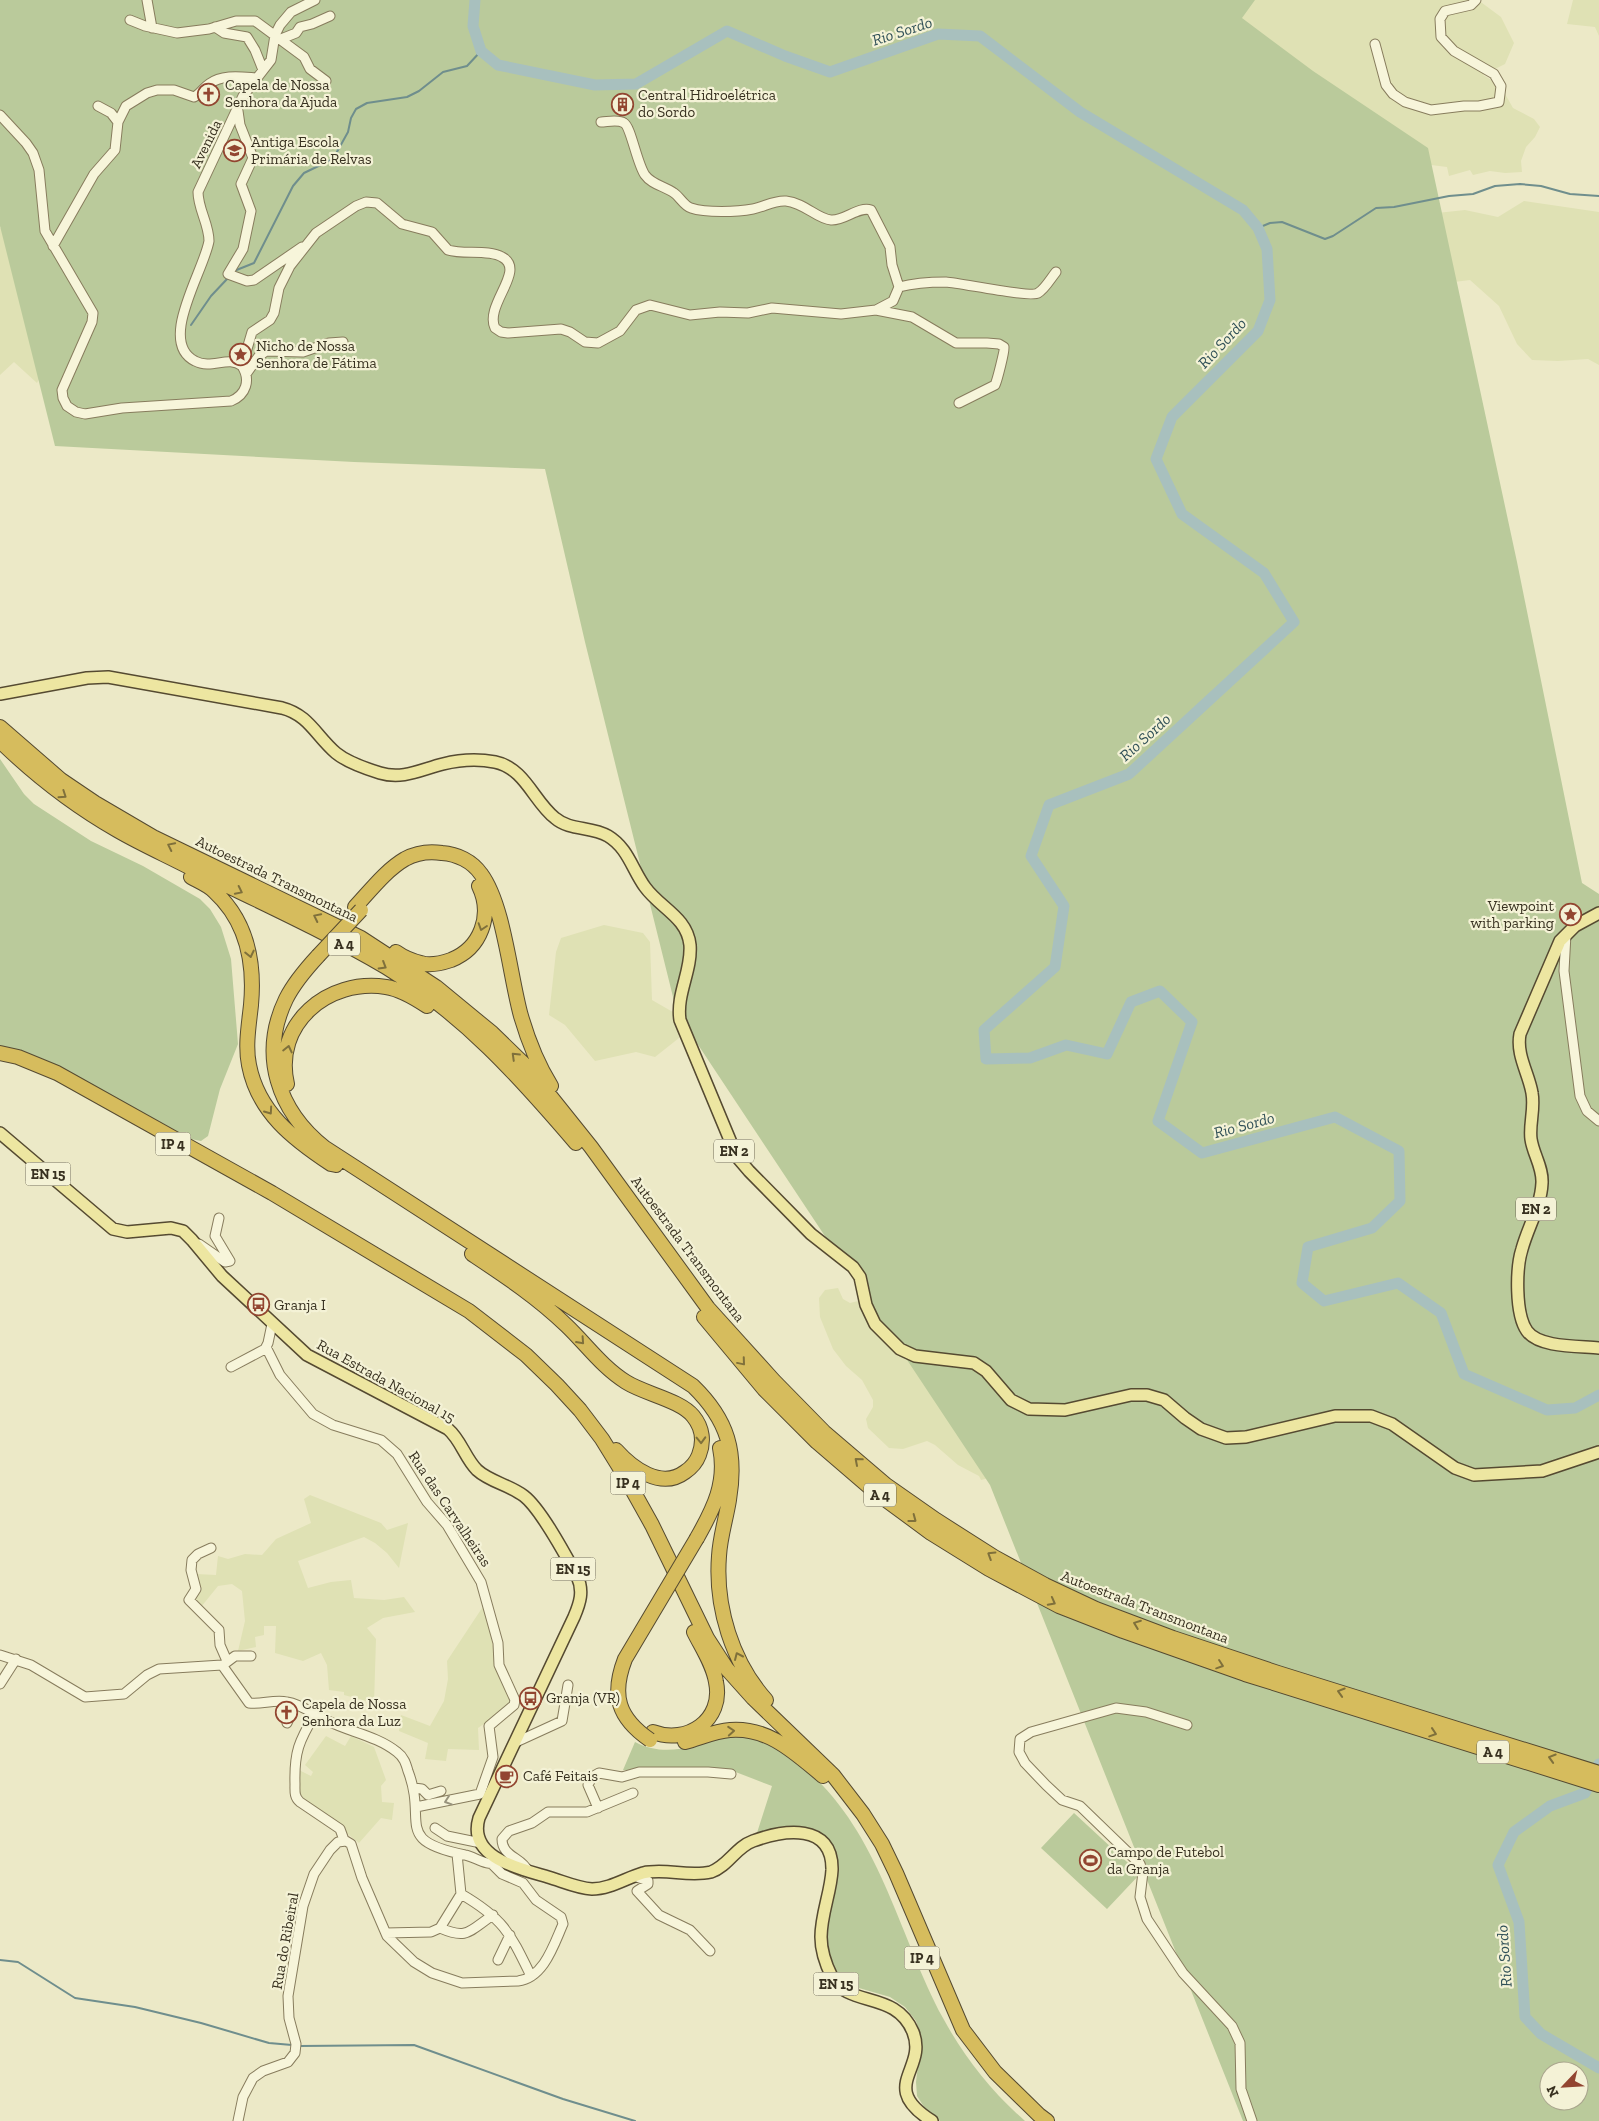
<svg xmlns="http://www.w3.org/2000/svg" width="1599" height="2121" font-family="'Zilla Slab',serif">
	<rect width="100%" height="100%" fill="#ece9c7"/>
	<!-- farmland -->
	<path fill="#dfe1b4" d="M1255,0H1478L1501,17L1514,43L1505,64L1483,75L1500,85L1513,108L1534,119L1540,127L1535,137L1526,147L1521,161L1522,172L1505,173L1490,171L1473,175L1470,170L1449,176L1447,167L1385,159L1079,24Z
		M1573,0H1599V36L1595,27L1567,24Z
		M1524,201L1599,212V365L1588,359L1558,361L1532,360L1517,344L1499,306L1470,280L1454,282L1437,213L1465,210L1498,217Z
		M0,228L12,231L46,366L37,383L14,362L0,375Z
		M604,925L643,933L650,942L652,1000L678,1015L679,1038L655,1057L636,1052L595,1061L565,1025L549,1015L556,952L561,938Z
		M838,1288L843,1299L850,1303L870,1298L989,1478L981,1480L979,1476L958,1465L935,1445L927,1441L903,1449L889,1448L868,1428L866,1419L873,1407V1400L862,1380L846,1366L833,1349L820,1317L819,1298L825,1290Z
		M310,1495L381,1523L387,1530L408,1523L399,1568L387,1553L375,1543L364,1537L298,1561L308,1588L331,1582L351,1580L354,1598L384,1600L404,1597L415,1612L383,1618L367,1628L376,1639L374,1703L344,1695V1692L329,1690L327,1665L321,1653L303,1661L275,1653L276,1626H264V1635L255,1637L256,1647L238,1651L245,1621L242,1591L232,1584L218,1586L201,1607L192,1604L196,1574L216,1575L218,1556L228,1559L245,1554L262,1555L276,1539L311,1523L304,1499Z
		M484,1605L496,1660L512,1698L511,1705L478,1728L479,1750L448,1749L446,1761L425,1759L428,1743L399,1731L401,1715L430,1726L444,1701L448,1679L447,1661Z
		M326,1736L345,1746L351,1736L374,1747L386,1780L381,1786L382,1802L394,1803L392,1820L381,1818L359,1843L330,1820L299,1800L297,1769L311,1776L313,1772L305,1765Z"/>
	<!-- green -->
	<path fill="#baca9b" fill-rule="evenodd" d="M0,0H1255L1242,18L1313,71L1428,148L1517,562L1582,883L1599,894V2121H1243L990,1485L677,1013L585,642L545,469L354,462L55,446L0,226ZM1549,2071H1579V2101H1549Z
		M0,759L24,794L34,804L91,841L143,866L200,899L210,909L221,927L231,959L238,1044L220,1089L208,1136L201,1141L191,1139L73,1074L0,1045Z
		M724,1737C732,1737 742,1735 750,1737C772,1742 785,1752 802,1766C880,1831 897,1932 943,2018C964,2057 991,2091 1025,2121H940L928,2113L917,2096L916,2082L921,2040L916,2021L905,2007L890,1997L852,1986L842,1980L836,1973L826,1947L828,1842C811,1817 781,1830 756,1836L772,1786L733,1771L623,1770L635,1742C666,1758 693,1746 724,1737Z
		M1074,1813L1140,1874L1107,1909L1041,1848Z"/>
	<g fill="none" stroke-linecap="round" stroke-linejoin="round">
		<!-- stream -->
		<path stroke="#6f8e8d" stroke-width="2" d="M1258,228L1270,223L1282,222L1325,239L1333,236L1376,208L1394,207L1449,196L1473,194L1495,186L1520,184L1541,186L1570,194L1599,196
			M234,271L254,263L293,186L304,173L333,159L348,132L351,118L356,109L367,103L407,97L419,91L443,72L467,66L481,51
			M191,325L211,296L228,278
			M0,1960L18,1962L75,1998L135,2007L201,2023L269,2043L292,2045
			M300,2046L414,2045L563,2099L635,2121"/>
		<!-- river -->
		<path stroke="#a8c0be" stroke-width="11" d="M475,0L473,26L481,51L498,65L595,85L636,84L727,31L785,56L830,72L938,34L980,36L1080,112L1243,210L1258,228L1267,249L1270,300L1258,331L1172,417L1156,459L1182,514L1264,573L1294,622L1129,774L1049,805L1031,856L1064,906L1055,967L984,1030L986,1059L1030,1058L1066,1045L1107,1054L1131,1002L1160,991L1192,1022L1158,1121L1202,1153L1335,1117L1399,1151L1400,1201L1372,1228L1308,1247L1302,1283L1324,1301L1398,1283L1441,1313L1464,1374L1547,1410L1575,1408L1599,1395
			M1599,1764L1585,1793L1550,1806L1514,1832L1498,1865L1519,1922L1525,2017L1541,2034L1599,2068"/>
		<defs>
			<path id="minor" d="M147,0L152,28
				M130,20L145,26L177,33L209,29L236,21H255L304,57L310,69L326,81
				M215,27L224,33L247,37L255,50L263,70
				M281,39L296,33L300,27L312,24L330,16
				M1375,44L1386,85L1393,94L1405,102L1431,110L1464,106H1479L1499,102L1501,86L1494,74L1454,51L1441,37L1440,19L1445,11L1471,5L1476,0
				M98,106L111,113L118,122
				M238,111L240,125L253,158L241,184L251,211L243,249L228,274L247,281L254,280L302,247
				M0,115L26,143L33,153L39,170L45,231L93,313L92,322L62,390L63,398L67,406L76,412L85,414L122,408L231,401C246,395 251,380 242,366C228,355 212,370 195,361C157,342 204,271 209,241C209,224 198,209 198,192L243,96L271,60L275,35L280,25L291,12L315,0
				M53,246L94,174L115,150L118,122L126,106L147,93L157,90H174L194,97C200,94 203,88 209,84C223,74 241,77 257,78
				M899,287C914,283 930,282 946,282C961,283 1031,298 1038,293C1045,289 1051,278 1056,272
				M876,310L912,317L956,343H987L999,344L1004,347C1005,350 997,381 995,385L959,403
				M242,366L252,332L270,320L274,313L279,288L290,266L316,233L356,206L366,202L377,203L402,224L432,232L448,250C463,255 488,249 502,257C527,270 484,305 495,328L501,332L508,333L561,329L570,332L585,342L598,343L620,331L636,310L650,305L690,315L720,312L748,313L772,308L841,314L876,310L893,301L899,287L892,265L890,247L871,210C858,206 845,221 831,220C817,219 805,203 786,201C774,200 764,207 753,209C737,212 706,213 691,208C684,206 680,197 674,193C665,186 652,185 645,175C637,164 631,127 624,123C618,119 607,122 601,122
				M246,374L259,356L266,351L303,352L329,343L343,342
				M1566,934L1564,971L1580,1096L1587,1111L1599,1121
				M199,1244L225,1262L230,1261L215,1236L219,1218
				M266,1347L280,1375L313,1414L333,1425L381,1440L397,1454L427,1502L447,1525L481,1582L498,1643L499,1665L515,1700L514,1705L489,1726L493,1757L480,1794
				M231,1367L265,1349L268,1343L272,1324
				M211,1548L198,1554L192,1560L191,1570L196,1589L189,1600L219,1630L220,1645L227,1661
				M0,1655L31,1665L85,1697L124,1694L147,1675L159,1669L222,1665L249,1703C261,1705 274,1699 287,1702C301,1704 315,1715 328,1721C350,1732 377,1736 397,1752C404,1757 406,1764 408,1771C428,1823 392,1840 465,1855C476,1857 486,1867 498,1862
				M223,1665L235,1656H251
				M0,1684L16,1659
				M315,1714C299,1741 294,1752 295,1784C295,1791 294,1797 300,1802L340,1829L344,1840
				M287,1723L295,1705
				M1187,1725L1146,1712L1116,1708L1031,1732L1020,1739L1019,1752L1025,1763L1046,1785L1062,1800L1080,1806L1140,1864L1143,1872L1140,1897L1147,1919L1183,1973L1232,2026L1240,2043L1241,2089L1252,2121
				M514,1743L562,1721L568,1685
				M414,1788L422,1789L428,1795L441,1791
				M416,1807L480,1794
				M598,1808L588,1785L592,1777L599,1773L622,1777L639,1772H708L731,1774
				M435,1828L447,1836L481,1843
				M528,1871C522,1857 502,1857 502,1839L509,1831L532,1823L548,1812H587L633,1793
				M634,1876L648,1881V1884L637,1891L659,1915L690,1930L710,1951
				M461,1894C504,1919 510,1933 531,1976
				M440,1928C468,1940 469,1931 493,1915
				M386,1933L431,1932L440,1928L461,1894L457,1854
				M498,1960L510,1935
				M238,2121L243,2097L253,2078L263,2071L288,2062L295,2053L296,2044L289,2018L288,1996L303,1906L314,1874L330,1850L338,1842L346,1841L351,1844L362,1878L387,1936L414,1962L432,1973L462,1983L518,1981C544,1978 554,1944 563,1924L561,1917L536,1900L523,1883L502,1874L492,1864"/>
			<path id="major" d="M0,694L87,678L108,677L282,708C309,715 316,736 336,753C347,762 367,769 380,773C403,780 422,769 443,764C459,760 479,759 495,762C525,768 534,802 555,818C570,831 591,826 608,836C628,848 632,869 645,887C660,908 687,917 690,945C692,971 676,994 680,1020L737,1157L749,1171L811,1234L853,1267L860,1277L866,1305L875,1324L900,1349L915,1356L974,1363L986,1371L1011,1400L1029,1409L1065,1410L1131,1395H1147L1164,1400L1185,1418L1201,1429L1226,1438L1246,1437L1335,1416H1371L1392,1424L1455,1468L1474,1475L1542,1471L1599,1452
				M1599,913L1575,926L1560,941L1520,1034C1516,1055 1529,1074 1532,1093C1535,1109 1529,1124 1531,1139C1533,1154 1543,1167 1542,1183C1541,1206 1528,1227 1522,1249C1516,1268 1515,1314 1527,1331C1539,1348 1580,1346 1599,1348
				M0,1133L113,1229L127,1232L171,1228L183,1231L192,1240L222,1276L307,1355L448,1429C461,1440 465,1458 477,1470C490,1482 510,1485 524,1496C541,1509 566,1556 577,1576C584,1591 580,1603 574,1617L479,1818C467,1858 521,1869 548,1877C562,1881 577,1888 592,1889C610,1889 626,1878 643,1873C665,1868 688,1877 711,1872C728,1866 736,1847 753,1841C783,1830 833,1822 832,1870C831,1892 821,1914 821,1937C821,1950 826,1965 832,1977C848,2008 896,1990 913,2032C928,2070 877,2086 932,2121"/>
			<path id="highway" d="M0,727L61,780L95,803L153,837L361,938L436,987L492,1033L527,1067L591,1147L708,1308L774,1381L824,1432L886,1485L936,1520L994,1557L1045,1585L1096,1609L1173,1638L1278,1673L1599,1773
				M0,741C35,775 75,806 117,830C141,844 166,855 191,868C256,900 323,930 386,967C464,1015 517,1074 576,1143
				M191,877C198,881 208,885 214,891C247,921 255,962 251,1005C249,1024 245,1046 249,1065C258,1112 293,1139 331,1164L336,1165
				M355,907C370,891 386,870 405,859C416,853 429,851 442,853C457,854 472,861 481,874C504,905 510,977 521,1016C528,1040 538,1065 551,1086
				M396,952C403,957 412,961 421,963C430,966 442,963 451,960C481,948 493,915 479,886
				M318,956C306,969 294,983 286,999C259,1055 278,1111 325,1148L693,1386C728,1420 737,1452 729,1500C726,1519 720,1537 719,1556C715,1607 732,1662 766,1700
				M0,1053L18,1057L57,1073L272,1193L469,1311L526,1355L557,1385L580,1410L602,1439L623,1473L652,1525L707,1638L727,1669L753,1698L833,1775L863,1814L882,1844L896,1873L963,2030L995,2072L1039,2115L1047,2121
				M287,1084C273,1024 328,978 386,987C400,989 415,998 427,1006
				M472,1254C505,1276 537,1297 566,1325C586,1344 602,1367 626,1382C645,1394 680,1400 693,1416C703,1428 704,1442 699,1455C696,1463 691,1468 685,1472C661,1490 632,1468 616,1450
				M704,1317L764,1389L817,1442L874,1491L931,1533L989,1569L1059,1606L1123,1631L1245,1674L1599,1785
				M697,1538C714,1508 727,1482 720,1448
				M653,1732C687,1745 724,1720 716,1682C713,1664 702,1648 694,1632
				M685,1742C700,1738 715,1731 730,1730C769,1727 795,1753 823,1776"/>
		</defs>
		<!-- minor casing -->
		<use href="#minor" stroke="#877c5d" stroke-width="11"/>
		<!-- major casing -->
		<use href="#major" stroke="#554a31" stroke-width="14"/>
		<!-- highway casing -->
		<use href="#highway" stroke="#554a31" stroke-width="16"/>
		<!-- minor -->
		<use href="#minor" stroke="#f7f5da" stroke-width="9"/>
		<!-- major -->
		<use href="#major" stroke="#ede6a1" stroke-width="11"/>
		<!-- highway -->
		<use href="#highway" stroke="#d6bc5d" stroke-width="14"/>
		<defs>
			<path id="highway-bridge" d="M318,956L361,910
				M650,1740C618,1718 611,1695 625,1659L697,1538"/>
		</defs>
		<!-- highway-bridge casing -->
		<use href="#highway-bridge" stroke="#554a31" stroke-width="16" stroke-linecap="butt"/>
		<!-- highway-bridge -->
		<use href="#highway-bridge" stroke="#d6bc5d" stroke-width="14"/>
	</g>
	<!-- one-way arrows -->
	<defs><path id="oneway-chevron" d="M-2-3.5L2.5 0L-2 3.5" fill="none" stroke-width="1.6" stroke-linecap="round" stroke-linejoin="round" transform="scale(1.25)"/></defs>
	<g stroke="#7f703b">
		<use href="#oneway-chevron" transform="translate(63 795) rotate(34)"/>
		<use href="#oneway-chevron" transform="translate(171 846) rotate(-154)"/>
		<use href="#oneway-chevron" transform="translate(239 891) rotate(26)"/>
		<use href="#oneway-chevron" transform="translate(317 917) rotate(-154)"/>
		<use href="#oneway-chevron" transform="translate(482 927) rotate(108)"/>
		<use href="#oneway-chevron" transform="translate(250 954) rotate(77)"/>
		<use href="#oneway-chevron" transform="translate(383 966) rotate(31)"/>
		<use href="#oneway-chevron" transform="translate(288 1049) rotate(-77)"/>
		<use href="#oneway-chevron" transform="translate(515 1056) rotate(-136)"/>
		<use href="#oneway-chevron" transform="translate(269 1111) rotate(55)"/>
		<use href="#oneway-chevron" transform="translate(581 1341) rotate(48)"/>
		<use href="#oneway-chevron" transform="translate(742 1362) rotate(50)"/>
		<use href="#oneway-chevron" transform="translate(701 1440) rotate(88)"/>
		<use href="#oneway-chevron" transform="translate(858 1461) rotate(-139)"/>
		<use href="#oneway-chevron" transform="translate(913 1519) rotate(37)"/>
		<use href="#oneway-chevron" transform="translate(991 1555) rotate(-148)"/>
		<use href="#oneway-chevron" transform="translate(1052 1602) rotate(28)"/>
		<use href="#oneway-chevron" transform="translate(1137 1624) rotate(-159)"/>
		<use href="#oneway-chevron" transform="translate(738 1656) rotate(-114)"/>
		<use href="#oneway-chevron" transform="translate(1220 1665) rotate(19)"/>
		<use href="#oneway-chevron" transform="translate(1341 1692) rotate(-163)"/>
		<use href="#oneway-chevron" transform="translate(731 1731) rotate(-4)"/>
		<use href="#oneway-chevron" transform="translate(1433 1733) rotate(18)"/>
		<use href="#oneway-chevron" transform="translate(1552 1758) rotate(-163)"/>
	</g>
	<use stroke="#98937d" href="#oneway-chevron" transform="translate(448 1801) rotate(161)"/>
	<!-- icons -->
	<defs>
		<symbol id="church-ring" viewBox="-11 -11 22 22"><circle r="9.5" fill="#f4f2d6" stroke="#924530" stroke-width="1.5"/><path d="M-1.2-6h2.4v3.5h3.3v2.4h-3.3V6h-2.4V-.1h-3.3v-2.4h3.3Z" fill="#924530"/></symbol>
		<symbol id="building-ring" viewBox="-11 -11 22 22"><circle r="9.5" fill="#f4f2d6" stroke="#924530" stroke-width="1.5"/><path d="M-4-6H4V6H1V3H-1V6H-4ZM-2.5-4.3h1.7v1.8h-1.7ZM.8-4.3h1.7v1.8H.8ZM-2.5-1h1.7V.8h-1.7ZM.8-1h1.7V.8H.8Z" fill="#924530"/></symbol>
		<symbol id="school-ring" viewBox="-11 -11 22 22"><circle r="9.5" fill="#f4f2d6" stroke="#924530" stroke-width="1.5"/><path d="M0-5L7-2L0 1L-7-2ZM-4 1L0 2.5L4 1V4Q0 6-4 4Z" fill="#924530"/></symbol>
		<symbol id="sight-ring" viewBox="-11 -11 22 22"><circle r="9.5" fill="#f4f2d6" stroke="#924530" stroke-width="1.5"/><path d="M0-6L1.8-2.2L6-1.7L2.9 1.2L3.7 5.4L0 3.3L-3.7 5.4L-2.9 1.2L-6-1.7L-1.8-2.2Z" fill="#924530"/></symbol>
		<symbol id="bus-ring" viewBox="-11 -11 22 22"><circle r="9.5" fill="#f4f2d6" stroke="#924530" stroke-width="1.5"/><path d="M-5-6H5V4H4V6H2V4H-2V6H-4V4H-5ZM-3.5-4V0h7V-4ZM-3.5 1.2v1.5H-2V1.2ZM2 1.2v1.5H3.5V1.2Z" fill="#924530"/></symbol>
		<symbol id="cafe-ring" viewBox="-11 -11 22 22"><circle r="9.5" fill="#f4f2d6" stroke="#924530" stroke-width="1.5"/><path d="M-5.5-4.5H6V0H3Q3 3.5 0 3.5H-2.5Q-5.5 3.5-5.5 0ZM3-3.2v2h1.7v-2ZM-6 4.5H4V6H-6Z" fill="#924530"/></symbol>
		<symbol id="stadium-ring" viewBox="-11 -11 22 22"><circle r="9.5" fill="#f4f2d6" stroke="#924530" stroke-width="1.5"/><path d="M0-5a6.5 5 0 1 0 0 10a6.5 5 0 1 0 0-10ZM-3.5-1.8h7v3.6h-7Z" fill="#924530"/></symbol>
	</defs>
	<g fill-rule="evenodd">
		<use href="#church-ring" x="196" y="82" width="25" height="25"/>
		<use href="#building-ring" x="610" y="92" width="25" height="25"/>
		<use href="#school-ring" x="222" y="138" width="25" height="25"/>
		<use href="#sight-ring" x="228" y="342" width="25" height="25"/>
		<use href="#sight-ring" x="1558" y="902" width="25" height="25"/>
		<use href="#bus-ring" x="246" y="1292" width="25" height="25"/>
		<use href="#bus-ring" x="518" y="1686" width="25" height="25"/>
		<use href="#church-ring" x="274" y="1700" width="25" height="25"/>
		<use href="#cafe-ring" x="494" y="1764" width="25" height="25"/>
		<use href="#stadium-ring" x="1078" y="1848" width="25" height="25"/>
	</g>
	<g text-anchor="middle" dominant-baseline="central" stroke-width="4.5" stroke-linejoin="round" paint-order="stroke">
		<!-- shield labels -->
		<g fill="#f4f2d6" stroke="#706b57" stroke-width="1">
			<rect x="328" y="932.5" width="32" height="23" rx="4"/>
			<rect x="155.5" y="1132.5" width="35" height="23" rx="4"/>
			<rect x="714" y="1139.5" width="40" height="23" rx="4"/>
			<rect x="25.5" y="1162.5" width="45" height="23" rx="4"/>
			<rect x="1516" y="1197.5" width="40" height="23" rx="4"/>
			<rect x="610.5" y="1471.5" width="35" height="23" rx="4"/>
			<rect x="864" y="1483.5" width="32" height="23" rx="4"/>
			<rect x="550.5" y="1557.5" width="45" height="23" rx="4"/>
			<rect x="1477" y="1740.5" width="32" height="23" rx="4"/>
			<rect x="904.5" y="1946.5" width="35" height="23" rx="4"/>
			<rect x="813.5" y="1972.5" width="45" height="23" rx="4"/>
		</g>
		<g font-size="14" font-weight="bold" fill="#383120">
			<text x="344" y="944">A 4</text>
			<text x="173" y="1144">IP 4</text>
			<text x="734" y="1151">EN 2</text>
			<text x="48" y="1174">EN 15</text>
			<text x="1536" y="1209">EN 2</text>
			<text x="628" y="1483">IP 4</text>
			<text x="880" y="1495">A 4</text>
			<text x="573" y="1569">EN 15</text>
			<text x="1493" y="1752">A 4</text>
			<text x="922" y="1958">IP 4</text>
			<text x="836" y="1984">EN 15</text>
		</g>
		<!-- poi labels -->
		<g font-size="15" fill="#383120" stroke="#f4f2d6" text-anchor="start">
			<text x="225" y="85">Capela de Nossa<tspan x="225" dy="17">Senhora da Ajuda</tspan></text>
			<text x="638" y="95">Central Hidroelétrica<tspan x="638" dy="17">do Sordo</tspan></text>
			<text x="251" y="142">Antiga Escola<tspan x="251" dy="17">Primária de Relvas</tspan></text>
			<text x="256" y="346">Nicho de Nossa<tspan x="256" dy="17">Senhora de Fátima</tspan></text>
			<text x="1554" y="906" text-anchor="end">Viewpoint<tspan x="1554" dy="17">with parking</tspan></text>
			<text x="274" y="1305">Granja I</text>
			<text x="546" y="1698">Granja (VR)</text>
			<text x="302" y="1704">Capela de Nossa<tspan x="302" dy="17">Senhora da Luz</tspan></text>
			<text x="523" y="1776">Café Feitais</text>
			<text x="1107" y="1852">Campo de Futebol<tspan x="1107" dy="17">da Granja</tspan></text>
		</g>
		<!-- street labels -->
		<g font-size="15" fill="#383120" stroke="#f4f2d6">
			<text transform="translate(206 144) rotate(-64)">Avenida</text>
			<text transform="translate(277 879) rotate(26)">Autoestrada Transmontana</text>
			<text transform="translate(688 1249) rotate(53)">Autoestrada Transmontana</text>
			<text transform="translate(386 1381) rotate(29)">Rua Estrada Nacional 15</text>
			<text transform="translate(450 1509) rotate(56)">Rua das Carvalheiras</text>
			<text transform="translate(1145 1607) rotate(21)">Autoestrada Transmontana</text>
			<text transform="translate(285 1941) rotate(-80)">Rua do Ribeiral</text>
		</g>
		<!-- water labels -->
		<g font-size="16" font-style="italic" fill="#305057" stroke="#f4f2d6">
			<text transform="translate(902 31) rotate(-18)">Rio Sordo</text>
			<text transform="translate(1222 343) rotate(-47)">Rio Sordo</text>
			<text transform="translate(1145 737) rotate(-42)">Rio Sordo</text>
			<text transform="translate(1244 1125) rotate(-15)">Rio Sordo</text>
			<text transform="translate(1504 1956) rotate(-94)">Rio Sordo</text>
		</g>
	</g>
	<!-- north arrow -->
	<g transform="translate(1564 2086) rotate(245)"><circle r="24" fill="#f4f2d6" stroke="#a9a58d"/>
	<path d="M0-4L9 19L0 12L-9 19Z" fill="#924530"/>
	<text y="-8" font-size="14" font-weight="bold" text-anchor="middle" fill="#383120">N</text>
	</g>
</svg>
